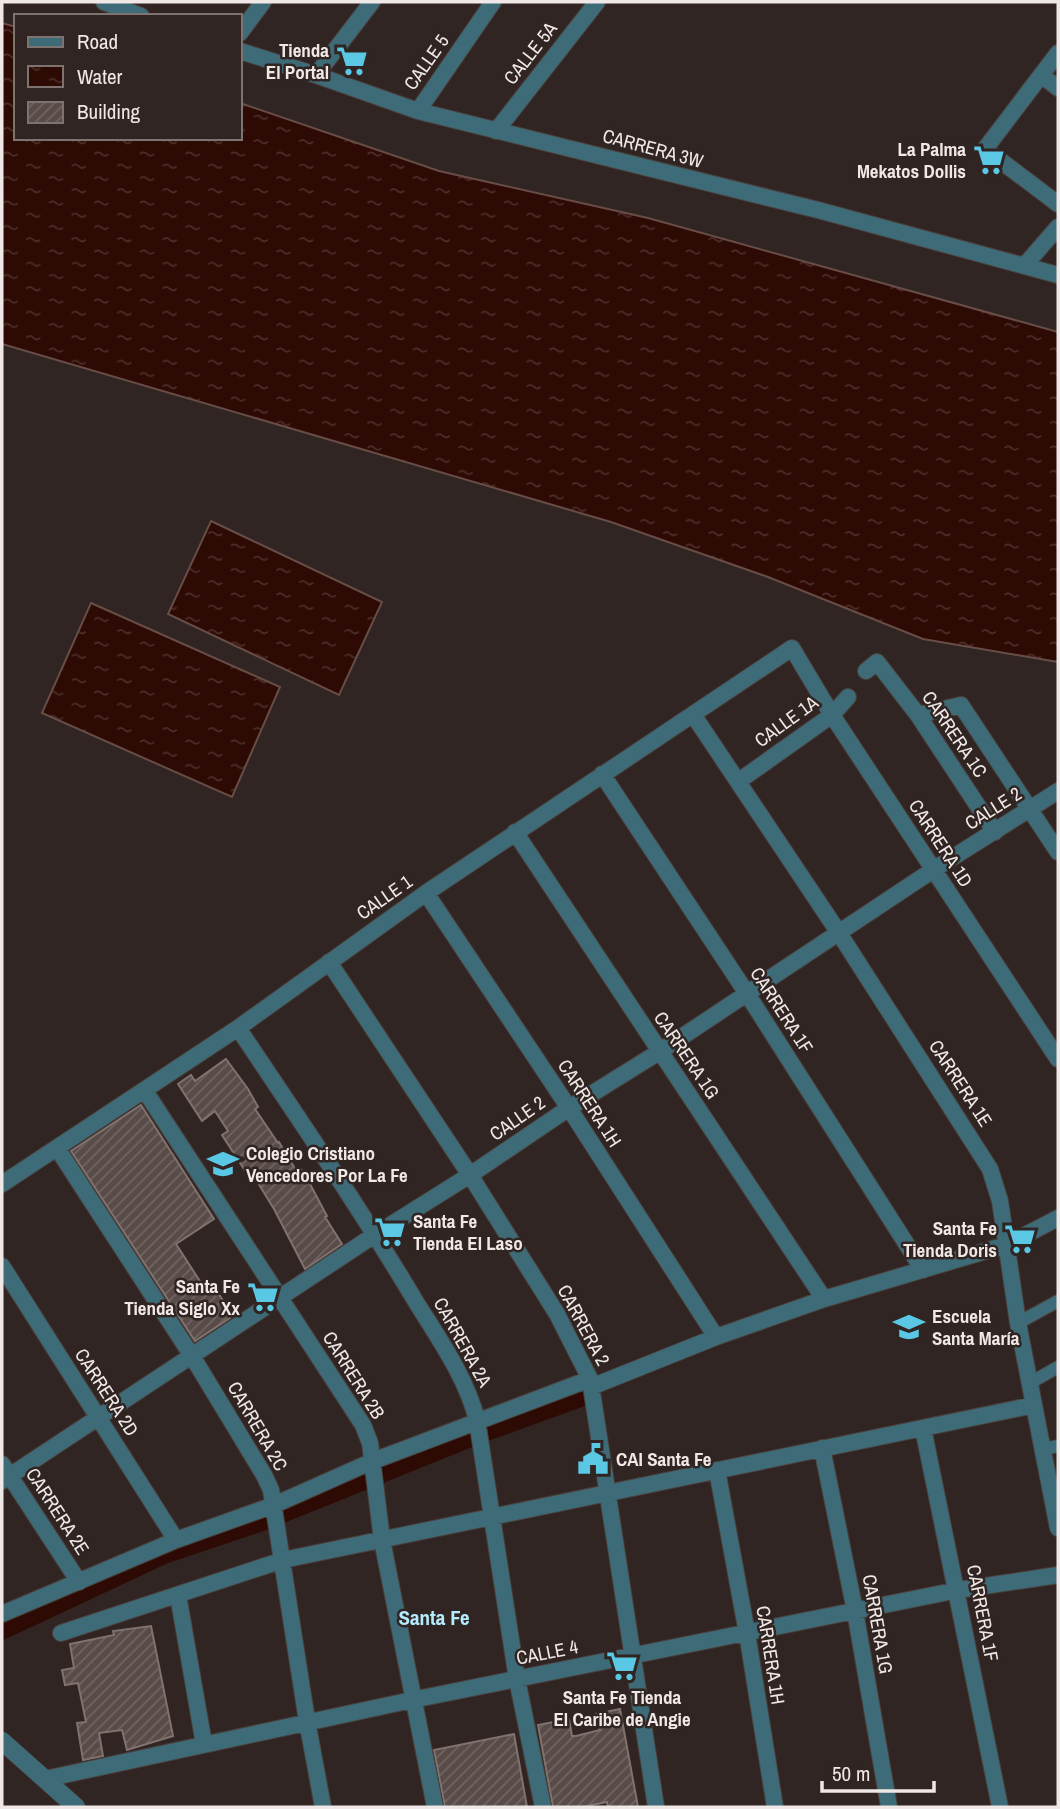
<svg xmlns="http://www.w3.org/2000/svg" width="1060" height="1809" font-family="'Archivo Narrow',sans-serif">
	<defs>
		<pattern id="water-ripples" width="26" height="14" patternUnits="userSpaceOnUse" patternTransform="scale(1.75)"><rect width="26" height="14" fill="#2d0a03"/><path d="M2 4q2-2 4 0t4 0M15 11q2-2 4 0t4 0" fill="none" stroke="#4c2e28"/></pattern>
		<pattern id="building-hatch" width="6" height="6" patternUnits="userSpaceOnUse" patternTransform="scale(1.75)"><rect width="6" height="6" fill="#584b48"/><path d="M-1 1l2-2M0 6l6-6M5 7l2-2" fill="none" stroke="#706562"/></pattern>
	</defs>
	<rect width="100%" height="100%" fill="#302522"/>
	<!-- water -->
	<path fill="url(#water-ripples)" stroke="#684d47" stroke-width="2" d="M2,23L16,27V138H240V103L439,171L648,218L1058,332V662L923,639L768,577L611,522L2,344Z
		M211,521L382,602L339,695L168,614Z
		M91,603L280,687L232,797L42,713Z"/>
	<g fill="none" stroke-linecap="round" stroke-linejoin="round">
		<!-- canal -->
		<path stroke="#2d0a03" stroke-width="16" d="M2,1632L164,1556L265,1522L478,1436L589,1396"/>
	</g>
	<!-- building -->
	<path fill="url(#building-hatch)" stroke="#80726e" stroke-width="2" d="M226,1059L248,1089L258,1107L255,1109L278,1143L279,1142L297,1172L301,1169L310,1184L327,1216L325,1217L342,1244L305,1269L274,1209L255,1178L251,1180L222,1135L228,1131L215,1111L202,1121L178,1084L191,1075L195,1081Z
		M141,1105L214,1219L176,1244L205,1289L212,1284L233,1316L195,1341L71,1151Z
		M151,1626L173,1736L127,1750L122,1730L99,1733L103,1756L83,1760L77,1723L86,1722L78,1683L65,1685L62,1670L74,1668L70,1644L114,1635L113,1631Z
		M620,1709L638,1807H608L607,1802L582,1807H553L538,1725L569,1719L572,1736H576L600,1730L596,1714Z
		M514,1734L527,1807H445L434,1750Z"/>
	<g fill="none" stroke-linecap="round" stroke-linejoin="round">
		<defs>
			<path id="pedestrian" d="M1018,1323L1058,1301
				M1030,1383L1058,1367
				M1043,1449L1058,1446"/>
			<path id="minor" d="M104,2L141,16
				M240,33L263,2
				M240,51L316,75L418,111L818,210L1058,275
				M1058,53L985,149L1058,204
				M316,75L372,2
				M1041,75L1058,88
				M418,111L493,2
				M496,131L597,2
				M1025,265L1058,227
				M866,671L877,662L918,715L995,832
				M918,715L961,705L1058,852
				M694,716L839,933L990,1169L1000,1201L1018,1323L1058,1528
				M602,774L746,992L923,1270
				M746,776L832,715L848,697
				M515,832L824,1299
				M426,893L569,1108L716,1337
				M329,962L470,1175L557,1314L590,1379L656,1807
				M238,1028C299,1119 360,1208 416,1302C439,1339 466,1377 477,1420L517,1679L543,1807
				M145,1091L363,1425L370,1443L382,1540L435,1807
				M57,1148L192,1356L264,1475L271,1490L307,1721L323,1807
				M2,1184L238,1028L426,893L792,648L832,715L1058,1059
				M2,1266L176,1540
				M591,1387L716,1337L824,1299L1006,1245L1058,1218
				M923,1428L1000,1807
				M822,1448L855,1611L889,1807
				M2,1464L79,1582
				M717,1470L747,1633L775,1807
				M2,1481L376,1234L470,1175L569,1108L659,1052L933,870L1058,791
				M178,1595L204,1744
				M2,1614L176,1540L274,1505L373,1461L590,1379
				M61,1633L283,1560L1034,1405
				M45,1779L412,1700L958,1590L1058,1575"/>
			<path id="tertiary" d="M2,1741L76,1807"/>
		</defs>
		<!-- pedestrian casing -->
		<use href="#pedestrian" stroke="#4b403d" stroke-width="14"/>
		<!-- minor casing -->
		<use href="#minor" stroke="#4b403d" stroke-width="18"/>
		<!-- tertiary casing -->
		<use href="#tertiary" stroke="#4b403d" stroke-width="19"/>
		<!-- pedestrian -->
		<use href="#pedestrian" stroke="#3e6b78" stroke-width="12"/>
		<!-- minor -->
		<use href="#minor" stroke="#3e6b78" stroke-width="16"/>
		<!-- tertiary -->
		<use href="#tertiary" stroke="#3e6b78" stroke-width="18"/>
	</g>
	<!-- icons -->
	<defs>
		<symbol id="supermarket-bare" viewBox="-9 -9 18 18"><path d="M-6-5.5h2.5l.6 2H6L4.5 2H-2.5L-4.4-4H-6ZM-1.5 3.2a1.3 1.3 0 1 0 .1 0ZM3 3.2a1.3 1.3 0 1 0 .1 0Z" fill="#5ac8e5" stroke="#302522" stroke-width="2.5" paint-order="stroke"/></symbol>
		<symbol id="school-bare" viewBox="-9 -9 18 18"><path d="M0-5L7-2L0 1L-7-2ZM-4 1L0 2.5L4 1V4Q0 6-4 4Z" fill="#5ac8e5" stroke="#302522" stroke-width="2.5" paint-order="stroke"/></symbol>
		<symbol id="civic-bare" viewBox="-9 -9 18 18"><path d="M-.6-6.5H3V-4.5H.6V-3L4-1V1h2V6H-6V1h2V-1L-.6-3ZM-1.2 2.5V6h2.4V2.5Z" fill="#5ac8e5" stroke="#302522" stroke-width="2.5" paint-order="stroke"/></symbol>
	</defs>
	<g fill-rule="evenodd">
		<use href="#supermarket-bare" x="330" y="39" width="44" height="44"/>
		<use href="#supermarket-bare" x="967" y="138" width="44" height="44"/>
		<use href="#school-bare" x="201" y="1142" width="44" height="44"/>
		<use href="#supermarket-bare" x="368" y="1210" width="44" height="44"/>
		<use href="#supermarket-bare" x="998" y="1217" width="44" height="44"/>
		<use href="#supermarket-bare" x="241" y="1275" width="44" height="44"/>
		<use href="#school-bare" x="887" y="1305" width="44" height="44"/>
		<use href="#civic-bare" x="571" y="1437" width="44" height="44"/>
		<use href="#supermarket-bare" x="600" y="1644" width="44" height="44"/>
	</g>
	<g text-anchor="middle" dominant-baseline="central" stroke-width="5" stroke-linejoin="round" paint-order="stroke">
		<!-- poi labels -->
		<g font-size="19" font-weight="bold" fill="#f0e8e6" stroke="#302522" text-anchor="end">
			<text x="329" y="50">Tienda<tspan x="329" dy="22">El Portal</tspan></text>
			<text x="966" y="149">La Palma<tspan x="966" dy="22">Mekatos Dollis</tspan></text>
			<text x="246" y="1153" text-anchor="start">Colegio Cristiano<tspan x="246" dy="22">Vencedores Por La Fe</tspan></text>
			<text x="413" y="1221" text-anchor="start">Santa Fe<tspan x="413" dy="22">Tienda El Laso</tspan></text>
			<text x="997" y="1228">Santa Fe<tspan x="997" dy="22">Tienda Doris</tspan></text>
			<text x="240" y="1286">Santa Fe<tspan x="240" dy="22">Tienda Siglo Xx</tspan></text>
			<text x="932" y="1316" text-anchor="start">Escuela<tspan x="932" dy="22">Santa María</tspan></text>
			<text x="616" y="1459" text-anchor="start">CAI Santa Fe</text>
			<text x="622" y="1697" text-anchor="middle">Santa Fe Tienda<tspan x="622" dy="22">El Caribe de Angie</tspan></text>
		</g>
		<!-- street labels -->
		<g font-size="19" fill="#f0e8e6" stroke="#302522">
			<text transform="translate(530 53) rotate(-52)">CALLE 5A</text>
			<text transform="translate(426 62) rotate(-55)">CALLE 5</text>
			<text transform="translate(653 148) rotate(15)">CARRERA 3W</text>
			<text transform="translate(786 721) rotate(-36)">CALLE 1A</text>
			<text transform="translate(955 734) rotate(56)">CARRERA 1C</text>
			<text transform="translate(993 808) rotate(-32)">CALLE 2</text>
			<text transform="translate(941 843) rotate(57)">CARRERA 1D</text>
			<text transform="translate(384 897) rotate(-35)">CALLE 1</text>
			<text transform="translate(782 1010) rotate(57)">CARRERA 1F</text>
			<text transform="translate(687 1055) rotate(56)">CARRERA 1G</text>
			<text transform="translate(961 1083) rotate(57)">CARRERA 1E</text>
			<text transform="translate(590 1103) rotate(57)">CARRERA 1H</text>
			<text transform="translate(517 1118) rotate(-35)">CALLE 2</text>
			<text transform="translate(584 1325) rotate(62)">CARRERA 2</text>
			<text transform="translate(463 1342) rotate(61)">CARRERA 2A</text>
			<text transform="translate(354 1375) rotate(58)">CARRERA 2B</text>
			<text transform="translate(107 1392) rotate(57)">CARRERA 2D</text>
			<text transform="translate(258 1426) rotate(60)">CARRERA 2C</text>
			<text transform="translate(58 1511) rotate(57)">CARRERA 2E</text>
			<text transform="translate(983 1613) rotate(79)">CARRERA 1F</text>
			<text transform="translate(878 1624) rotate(80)">CARRERA 1G</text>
			<text transform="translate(547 1652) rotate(-11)">CALLE 4</text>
			<text transform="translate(771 1655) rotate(81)">CARRERA 1H</text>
		</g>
		<!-- neighbourhood labels -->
		<g font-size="21" font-weight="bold" fill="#b5ebfc" stroke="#302522">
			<text x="434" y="1617">Santa Fe</text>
		</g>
	</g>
	<!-- border -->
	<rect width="1060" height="1809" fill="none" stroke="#f0e8e6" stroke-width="7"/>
	<!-- legend -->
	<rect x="14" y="14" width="228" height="126" fill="#302522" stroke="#7d7370" stroke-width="2"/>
	<rect x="28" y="37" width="35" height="10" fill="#3e6b78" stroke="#7d7370" stroke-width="2"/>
	<text x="77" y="49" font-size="21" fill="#f0e8e6">Road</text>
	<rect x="28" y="66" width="35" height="21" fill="url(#water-ripples)" stroke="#7d7370" stroke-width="2"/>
	<text x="77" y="84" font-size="21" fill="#f0e8e6">Water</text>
	<rect x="28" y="102" width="35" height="21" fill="url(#building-hatch)" stroke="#7d7370" stroke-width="2"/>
	<text x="77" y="119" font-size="21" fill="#f0e8e6">Building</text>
	<!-- scale -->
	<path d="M822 1781v10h112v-10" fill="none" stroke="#f0e8e6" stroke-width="3.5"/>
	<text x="832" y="1781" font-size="21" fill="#f0e8e6" stroke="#302522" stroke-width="5" paint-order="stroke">50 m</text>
</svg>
